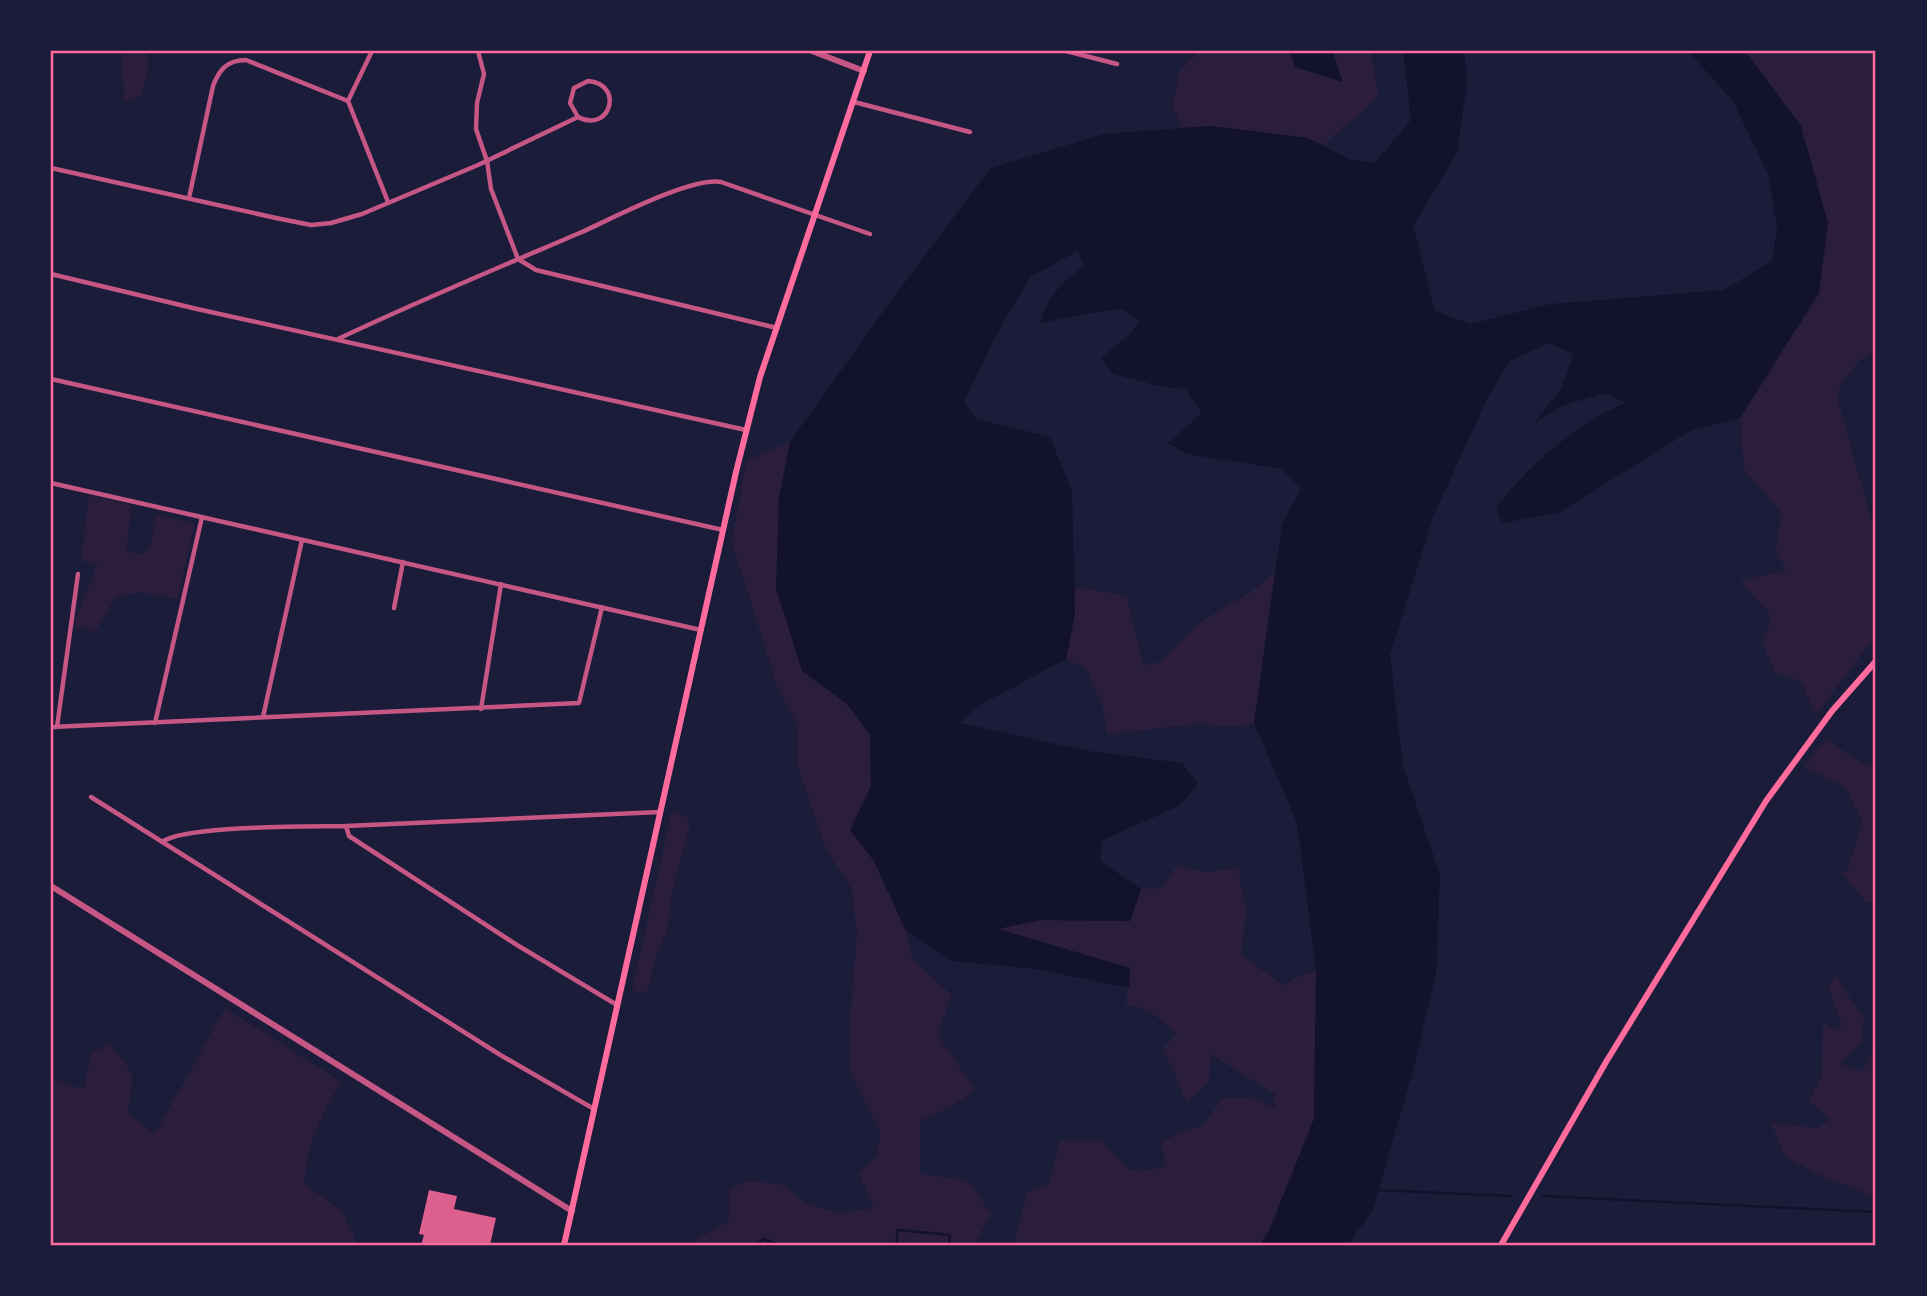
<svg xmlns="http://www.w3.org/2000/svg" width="1927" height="1296" font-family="Ubuntu,sans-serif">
	<rect width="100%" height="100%" fill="#1b1b3a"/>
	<!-- green -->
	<path fill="#2a1e3b" d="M122,51H146L149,64L142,95L124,102Z
		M1198,51H1290L1295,67L1342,81L1332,51H1371L1378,95C1362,116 1341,126 1323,146L1308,138L1210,126L1183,128L1172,105L1180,71Z
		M1745,51H1876V356L1870,352C1853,365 1844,377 1837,397L1870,515L1876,526V635L1815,716L1802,682L1775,672L1762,642L1772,617L1740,581L1786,570L1776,551L1781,512L1744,469L1740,418L1819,293L1801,126Z
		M790,442L779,497L802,671L846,703L870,735L871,786L851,830L874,861L906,931L913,960L952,995L937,1034L975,1090L954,1105L920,1121V1174L968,1180L991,1215L973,1245H687L729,1221V1191L745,1181L782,1184L807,1204L841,1213L874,1208L859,1173L877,1156L880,1132L851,1074L850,1020L857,933L851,887L827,851L797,765V724L778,689L732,543L746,461Z
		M89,495L131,505L127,551L141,554L149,549L157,515L195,524L177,599L140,592L115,597L95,632L73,625L97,566L81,560Z
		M1275,572L1254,723L1237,727L1198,724L1107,734L1103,708L1086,668L1066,659L1075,613V589H1087L1127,596L1143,665L1161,662L1200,622L1252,591Z
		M1826,739L1867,766L1876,768V902H1866L1842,873L1848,869L1862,822L1846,787L1804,767Z
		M672,811L686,816L690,825L672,893L667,931L657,953L648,992L632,991Z
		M1176,866L1205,872L1238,868L1246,913L1241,955L1284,985L1300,975L1316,972L1314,1119L1269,1231L1259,1245H1013L1028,1191L1049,1184L1060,1141H1101L1130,1170L1146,1171L1165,1166L1162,1143L1176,1134L1203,1125L1221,1099L1247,1097L1275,1108V1094L1210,1054L1209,1081L1187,1103L1163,1048L1177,1034L1148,1010L1126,1005L1130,968L996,929L1041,920L1130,921L1141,889L1163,888Z
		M1837,975L1850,998L1864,1017L1861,1042L1840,1063L1861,1072L1876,1044V1197L1823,1177L1786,1157L1771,1123L1818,1128L1830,1119L1809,1101L1822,1075L1823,1021L1835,1031L1842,1025L1828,987Z
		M225,1008L341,1081C321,1116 308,1143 304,1184L341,1210L356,1241V1245H51V1036V1075L69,1086L84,1088L91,1054L109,1043L133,1074L128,1114L155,1134Z"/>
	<!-- water -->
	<path fill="#12122b" d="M1290,51H1332L1343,82L1295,67Z
		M1403,51H1464L1467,82L1457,153L1413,226L1435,311L1471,324L1551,304L1724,290L1772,261L1777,227L1768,174L1733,101L1688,51H1745L1801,126L1828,223L1819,293L1740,418L1690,431L1558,513L1502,523L1496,508C1527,468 1555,444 1597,417C1606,411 1617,407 1626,402L1603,393L1562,406L1533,424L1561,389L1574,354L1549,343L1508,362L1486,401L1433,517L1390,655L1403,766L1440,875L1436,973L1414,1067L1373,1209L1348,1245H1259L1269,1231L1314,1119L1316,972L1297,823L1254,723L1282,524L1301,489L1281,469L1187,454L1168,443L1202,413L1185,389L1159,386L1113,374L1101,358L1130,334L1139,321L1123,309L1084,314L1041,323C1047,296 1062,283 1084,266L1078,251L1030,277L994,339L964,402L976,419L1050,437L1072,492L1075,613L1066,659L978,706L960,723L1088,751L1182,763L1198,784L1179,806L1102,840L1100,861L1141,889L1130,921L1041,920L998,929L1130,968L1129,988L1035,969L952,961L906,931L874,861L850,830L871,786L870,735L846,703L802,671L776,588L779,497L790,442L893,298L991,168L1104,134L1210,126L1308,138L1351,160L1375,163L1411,120Z"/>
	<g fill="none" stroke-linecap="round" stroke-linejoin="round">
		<!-- stream -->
		<path stroke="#12122b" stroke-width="2.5" d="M1376,1190L1510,1196
			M1543,1196L1876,1212
			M756,1245L764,1239L780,1245
			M896,1245L898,1230L950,1235L949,1245"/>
	</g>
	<!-- building -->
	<path fill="#dd5f8e" d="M429,1190L457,1196L454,1209L496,1218L490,1245H421L424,1235L419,1234Z"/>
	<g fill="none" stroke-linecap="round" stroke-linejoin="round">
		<!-- minor -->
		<path stroke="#c65784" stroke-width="4.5" d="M372,51L348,101L388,202
			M478,51L484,74L477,103L476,129L487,161L491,189L518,259L536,270L777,328
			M1066,51L1117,64
			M854,102L970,132
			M51,168L276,218L311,225L331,223L362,214L478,165L578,117C610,134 625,84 588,81L574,88L570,103L578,117
			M189,198L213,86C219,70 227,60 246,60L348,101
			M51,274L197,309L746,430
			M338,339C418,301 500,267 582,232C613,218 691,177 721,182L870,234
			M51,379L723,530
			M51,483L701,630
			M394,608L403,562
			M481,709L501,584
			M263,717L302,540
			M155,723L202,517
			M51,727L579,703L602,607
			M57,727L78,574
			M91,797L502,1056L594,1109
			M346,826L349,836L517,945L617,1005
			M162,842C185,825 311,827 346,826C451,821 556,817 660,812"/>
		<!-- tertiary -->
		<path stroke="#c65784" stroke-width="6" d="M812,51L864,71
			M51,886L572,1211"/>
		<!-- secondary -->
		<path stroke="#ff6b9d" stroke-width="6" d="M564,1245L736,472L760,377L870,51
			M1501,1245L1606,1062L1766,801L1832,711L1876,661"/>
	</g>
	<!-- border -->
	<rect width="1927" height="1296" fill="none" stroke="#1b1b3a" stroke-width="105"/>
	<rect x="52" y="52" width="1822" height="1192" fill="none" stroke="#ff6b9d" stroke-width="2.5"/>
</svg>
